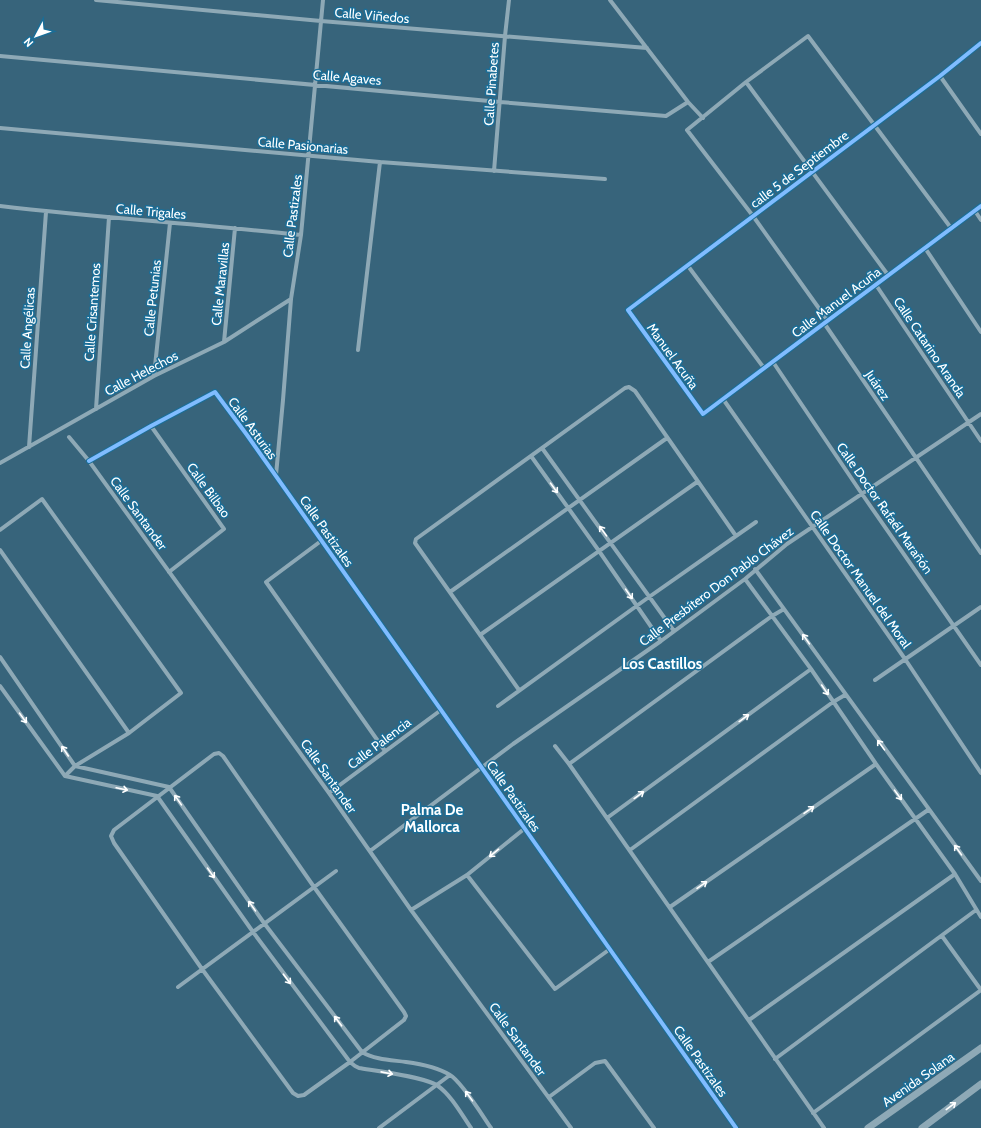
<svg xmlns="http://www.w3.org/2000/svg" width="981" height="1128" font-family="Cabin,sans-serif">
	<rect width="100%" height="100%" fill="#37647b"/>
	<g fill="none" stroke-linecap="round" stroke-linejoin="round">
		<!-- minor -->
		<path stroke="#8ea9b6" stroke-width="4" d="M96,0L321,21L647,48
			M610,0L688,102L703,118
			M981,43L940,76L628,310L703,414L981,206
			M0,56L500,102L666,116L688,102
			M940,76L981,134
			M746,82L888,275
			M0,128L380,162L605,179
			M494,171L505,36L509,0
			M0,206C100,218 201,224 301,235
			M975,211L981,220
			M925,248L981,332
			M688,266L764,368
			M876,285L981,441
			M828,321L753,216L687,130L746,82L808,36L951,228
			M824,323L981,553
			M224,342L235,228
			M358,350L380,162
			M773,362L862,494L981,665
			M154,376L170,223
			M723,399L905,659L981,773
			M96,409L109,217
			M151,426L224,529L169,572
			M69,437L89,461L329,793L411,910L571,1128
			M29,447L46,212
			M542,448L674,631
			M531,456L599,551L661,641
			M89,461L151,426L215,392L247,435L736,1128
			M0,463L154,376L224,342L291,299
			M276,475L283,400L291,299L301,235L323,0
			M0,530L42,499L181,693L129,733L75,766L65,776
			M321,541L266,582L385,751
			M0,550L129,733
			M755,569L981,881
			M745,579L811,669L876,764L955,874L981,917
			M450,592L667,438
			M480,635L697,482
			M0,657L75,766L169,787L264,923L362,1052C375,1060 392,1060 406,1062C421,1064 437,1067 450,1075C462,1082 482,1115 491,1128
			M875,680L981,607
			M0,686L65,776L157,796L253,932L350,1062L355,1066L359,1068C377,1071 426,1077 438,1086C451,1095 462,1115 471,1128
			M519,690L415,543L416,539L625,388L629,387L635,391L736,536
			M498,706L649,597L756,522
			M555,746L569,764L824,1128
			M219,753L223,756L314,887L404,1012L406,1016L404,1020L350,1062L304,1095L298,1096L293,1093L202,969L114,843L111,836L114,830L214,754Z
			M569,764L772,616L784,609
			M329,793L441,710
			M607,818L811,669
			M630,850L833,702L845,695
			M370,851L513,744L661,641L745,579L787,544L981,414
			M467,875L555,989L610,949
			M670,907L876,764
			M411,910L467,875L524,829
			M942,936L981,990
			M708,962L928,810
			M178,987L336,871
			M749,1020L955,874
			M775,1059L976,910
			M549,1097L595,1063L605,1061L654,1128
			M813,1113L981,990
			M379,1128L450,1075"/>
		<!-- tertiary -->
		<path stroke="#8ea9b6" stroke-width="7" d="M868,1128L981,1048
			M922,1128L981,1084"/>
		<defs>
			<path id="cycleway" d="M981,43L940,76L628,310L703,414L981,206
				M89,461L151,426L215,392L247,435L736,1128"/>
		</defs>
		<!-- cycleway casing -->
		<use href="#cycleway" stroke="#1a6e98" stroke-width="6"/>
		<!-- cycleway -->
		<use href="#cycleway" stroke="#80bcff" stroke-width="4"/>
	</g>
	<!-- one-way arrows -->
	<defs><path id="oneway-shaft" d="M-6 0H5M1.5-3L5.5 0L1.5 3" fill="none" stroke-width="1.6" stroke-linecap="round" stroke-linejoin="round"/></defs>
	<g stroke="#fff">
		<use href="#oneway-shaft" transform="translate(554 488) rotate(54)"/>
		<use href="#oneway-shaft" transform="translate(603 531) rotate(-126)"/>
		<use href="#oneway-shaft" transform="translate(629 594) rotate(55)"/>
		<use href="#oneway-shaft" transform="translate(806 639) rotate(-125)"/>
		<use href="#oneway-shaft" transform="translate(825 690) rotate(56)"/>
		<use href="#oneway-shaft" transform="translate(23 718) rotate(54)"/>
		<use href="#oneway-shaft" transform="translate(744 718) rotate(-36)"/>
		<use href="#oneway-shaft" transform="translate(881 745) rotate(-126)"/>
		<use href="#oneway-shaft" transform="translate(65 751) rotate(-124)"/>
		<use href="#oneway-shaft" transform="translate(122 789) rotate(12)"/>
		<use href="#oneway-shaft" transform="translate(639 795) rotate(-36)"/>
		<use href="#oneway-shaft" transform="translate(898 795) rotate(54)"/>
		<use href="#oneway-shaft" transform="translate(178 800) rotate(-125)"/>
		<use href="#oneway-shaft" transform="translate(809 810) rotate(-35)"/>
		<use href="#oneway-shaft" transform="translate(958 850) rotate(-126)"/>
		<use href="#oneway-shaft" transform="translate(494 853) rotate(141)"/>
		<use href="#oneway-shaft" transform="translate(211 873) rotate(55)"/>
		<use href="#oneway-shaft" transform="translate(702 885) rotate(-35)"/>
		<use href="#oneway-shaft" transform="translate(252 906) rotate(-125)"/>
		<use href="#oneway-shaft" transform="translate(287 979) rotate(53)"/>
		<use href="#oneway-shaft" transform="translate(338 1021) rotate(-127)"/>
		<use href="#oneway-shaft" transform="translate(387 1073) rotate(11)"/>
		<use href="#oneway-shaft" transform="translate(469 1096) rotate(-126)"/>
		<use href="#oneway-shaft" transform="translate(951 1106) rotate(-37)"/>
	</g>
	<g text-anchor="middle" dominant-baseline="central" stroke-width="3" stroke-linejoin="round" paint-order="stroke">
		<!-- street labels -->
		<g font-size="13" fill="#fff" stroke="#1a6e98">
			<text transform="translate(372 15) rotate(5)">Calle Viñedos</text>
			<text transform="translate(347 77) rotate(5)">Calle Agaves</text>
			<text transform="translate(491 84) rotate(-86)">Calle Pinabetes</text>
			<text transform="translate(303 145) rotate(5)">Calle Pasionarias</text>
			<text transform="translate(799 169) rotate(-37)">calle 5 de Septiembre</text>
			<text transform="translate(151 211) rotate(5)">Calle Trigales</text>
			<text transform="translate(292 216) rotate(-83)">Calle Pastizales</text>
			<text transform="translate(220 284) rotate(-84)">Calle Maravillas</text>
			<text transform="translate(152 298) rotate(-84)">Calle Petunias</text>
			<text transform="translate(836 302) rotate(-37)">Calle Manuel Acuña</text>
			<text transform="translate(92 312) rotate(-86)">Calle Crisantemos</text>
			<text transform="translate(27 328) rotate(-86)">Calle Angélicas</text>
			<text transform="translate(930 347) rotate(56)">Calle Catarino Aranda</text>
			<text transform="translate(673 356) rotate(54)">Manuel Acuña</text>
			<text transform="translate(141 373) rotate(-28)">Calle Helechos</text>
			<text transform="translate(878 385) rotate(56)">Juárez</text>
			<text transform="translate(253 428) rotate(54)">Calle Asturias</text>
			<text transform="translate(209 490) rotate(54)">Calle Bilbao</text>
			<text transform="translate(885 508) rotate(55)">Calle Doctor Rafaél Marañón</text>
			<text transform="translate(139 513) rotate(54)">Calle Santander</text>
			<text transform="translate(327 531) rotate(55)">Calle Pastizales</text>
			<text transform="translate(861 579) rotate(55)">Calle Doctor Manuel del Moral</text>
			<text transform="translate(716 586) rotate(-37)">Calle Presbítero Don Pablo Chávez</text>
			<text transform="translate(379 743) rotate(-37)">Calle Palencia</text>
			<text transform="translate(329 776) rotate(55)">Calle Santander</text>
			<text transform="translate(514 796) rotate(55)">Calle Pastizales</text>
			<text transform="translate(518 1039) rotate(54)">Calle Santander</text>
			<text transform="translate(701 1061) rotate(55)">Calle Pastizales</text>
			<text transform="translate(918 1079) rotate(-35)">Avenida Solana</text>
		</g>
		<!-- quarter labels -->
		<g font-size="15" font-weight="bold" fill="#fff" stroke="#1a6e98">
			<text x="662" y="664">Los Castillos</text>
			<text x="432" y="810">Palma De<tspan x="432" dy="17">Mallorca</tspan></text>
		</g>
	</g>
	<!-- north arrow -->
	<g transform="translate(36 36) rotate(229)" stroke="#1a6e98" stroke-width="3" paint-order="stroke">
	<path d="M0-3L7 15L0 10L-7 15Z" fill="#ffffff"/>
	<text y="-6" font-size="11" font-weight="bold" text-anchor="middle" fill="#ffffff">N</text>
	</g>
</svg>
